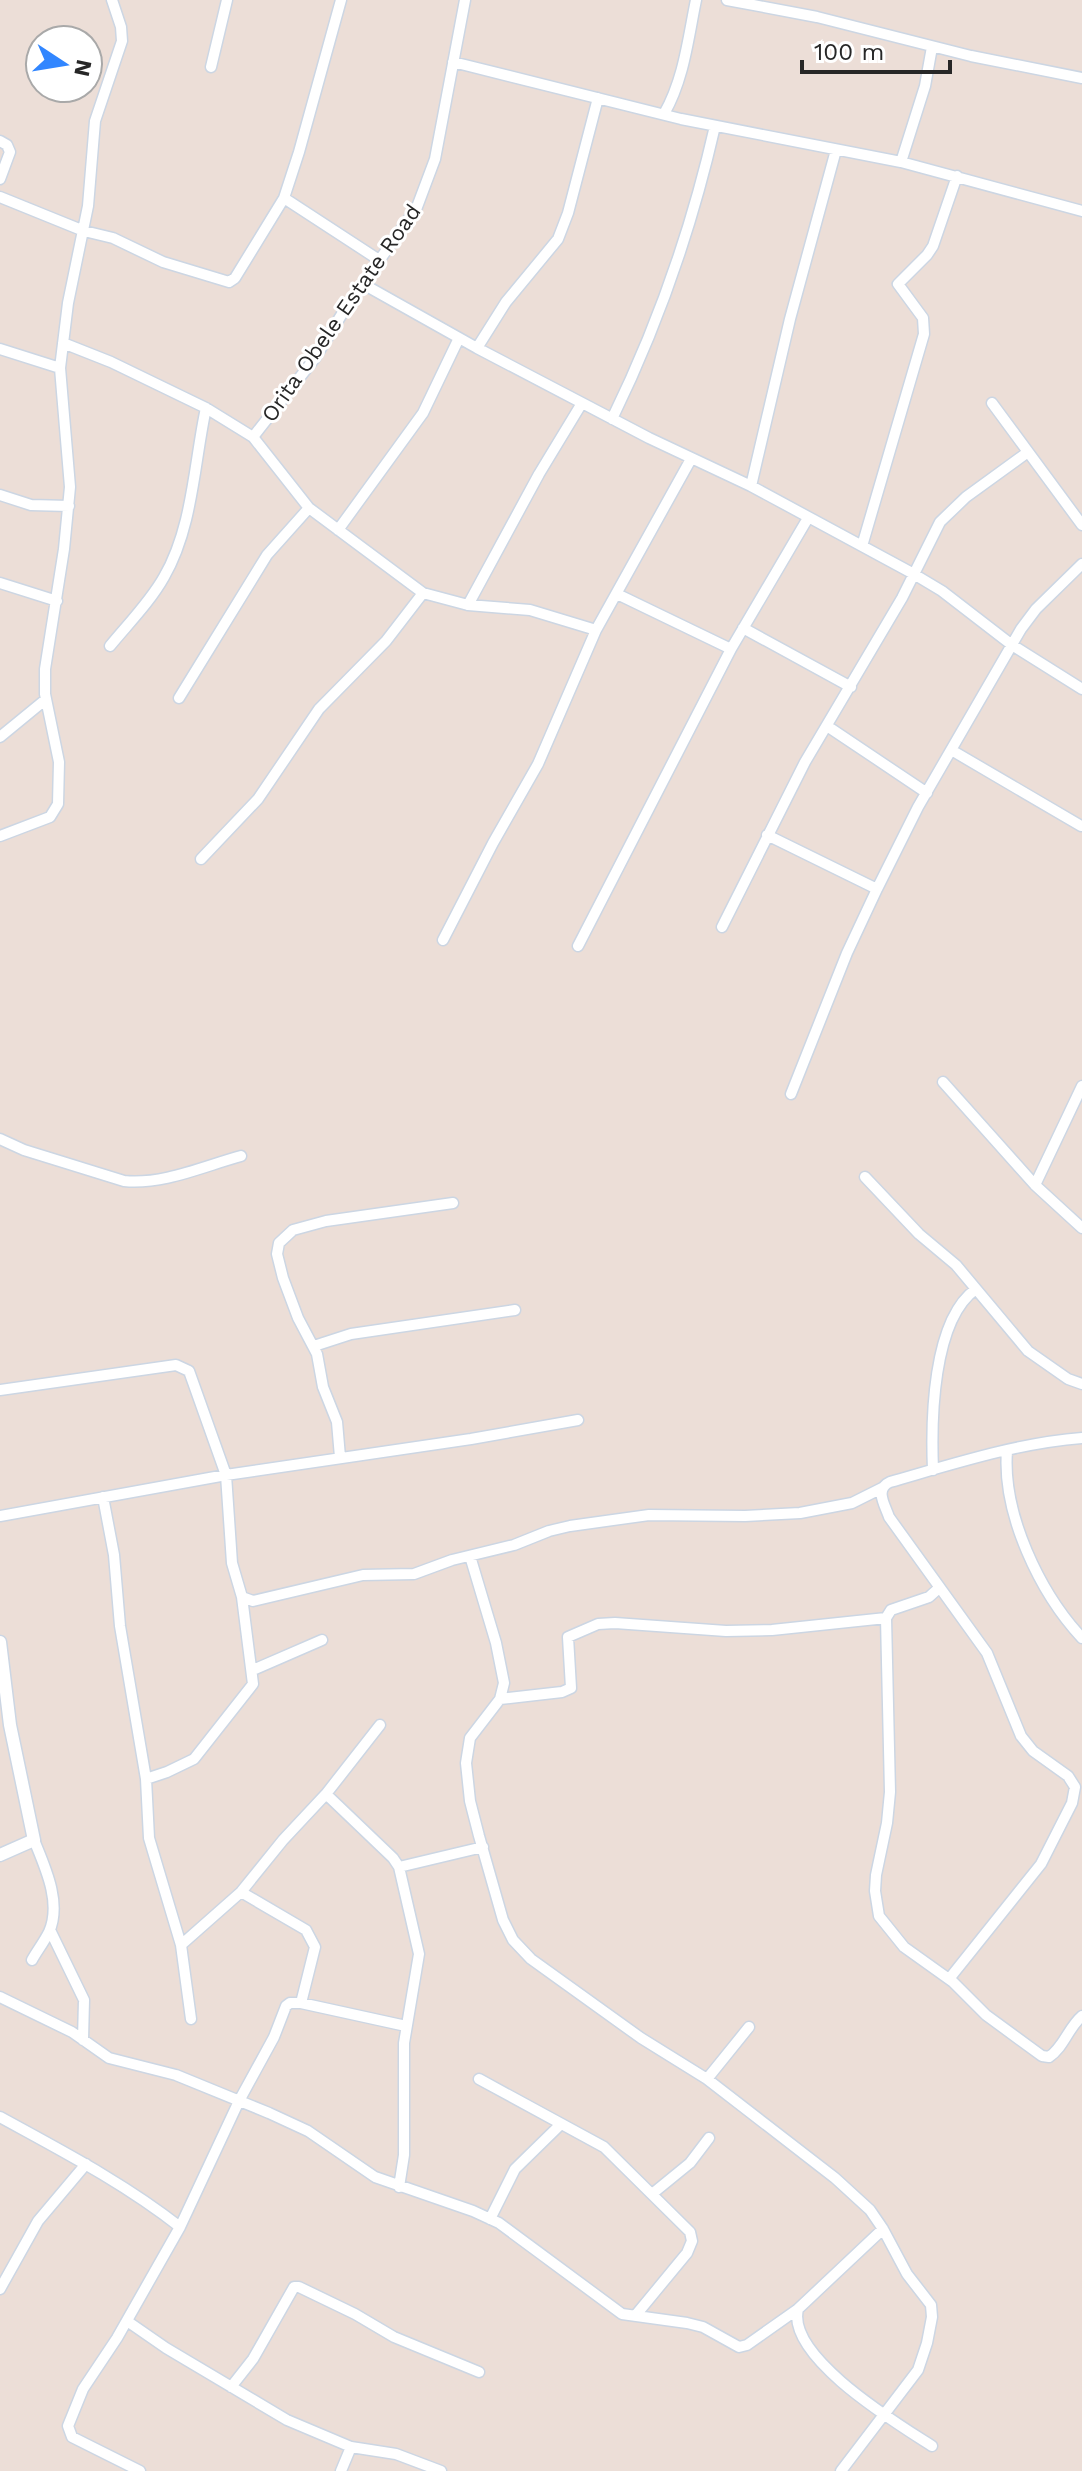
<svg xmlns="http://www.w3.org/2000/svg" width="1082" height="2471" font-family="'Work Sans',sans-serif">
	<rect width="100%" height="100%" fill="#ecded7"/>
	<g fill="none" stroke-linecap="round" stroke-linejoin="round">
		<defs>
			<path id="minor" d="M727,0L817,17L971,56L1082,78
				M453,62L681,119L901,162L1082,211
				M211,67L227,0
				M664,114C684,79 688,39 696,0
				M0,141L7,145L10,152L0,179
				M901,162L925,86L932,47
				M0,197L84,231L113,238L163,262L229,282L235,278L284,198L299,152L341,0
				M284,198L379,260
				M363,284L477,348L649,438L751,486L912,573L942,591L1012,645L1082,689
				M63,343L111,362L206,408L253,437L309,508L423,593L468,605L530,610L596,630
				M477,348L506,302L558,239L568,213L598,98
				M0,349L60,368
				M992,403L1082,525
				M612,419C658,325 692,227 715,126
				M253,437L315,358L345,309L417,207L435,159L465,0
				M751,486L790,319L836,150
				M0,495L31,505L69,506
				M338,530L423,413L459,338
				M862,546L924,334L923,318L898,284L927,255L933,246L957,176
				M0,583L57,601
				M617,594L731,649
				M468,605L539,474L582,403
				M743,628L851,687
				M110,646C128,624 150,602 164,577C193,527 194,463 206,408
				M179,698L267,555L309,508
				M827,726L927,793
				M0,737L45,700
				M953,751L1081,826
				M767,835L877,889
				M0,836L50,817L58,804L59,762L45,694V669L64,549L70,487L60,368L68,303L88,206L95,121L122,41L121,27L112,0
				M201,859L258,799L319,709L386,641L423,593
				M722,927L805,762L902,598L940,522L966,497L1028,452
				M443,940L493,843L538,764L596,630L691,459
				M578,946L731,649L808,518
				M943,1082L1035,1185L1082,1228
				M791,1094L847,953L877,889L918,807L1021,629L1036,609L1082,564
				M0,1139L24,1150L124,1181C163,1185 204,1166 241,1156
				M865,1177L919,1234L956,1265L1028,1351L1068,1379L1082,1384
				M1035,1185L1082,1086
				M314,1346L351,1334L515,1310
				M0,1390L176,1365L189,1371L194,1385L226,1475L232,1563L242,1597L253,1684L194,1759L167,1772L146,1779
				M1007,1451C1002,1514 1040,1593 1082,1638
				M340,1457L337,1422L323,1387L317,1354L298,1318L283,1278L277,1254L279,1243L293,1230L326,1221L453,1203
				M933,1470C931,1421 932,1320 976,1289
				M103,1497L114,1555L120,1626L146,1779L149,1838L181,1945L191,2019
				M0,1516L226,1475L471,1439L578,1420
				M470,1556L496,1643L504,1683L500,1699L470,1738L466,1763L470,1801L479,1836L503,1920L513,1940L531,1959L641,2038L707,2079L835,2178L870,2210L883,2229L907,2274L931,2305L932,2317L927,2343L918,2370L841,2471
				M939,1588L929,1597L891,1610L886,1618L890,1792L887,1823L876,1875L875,1891L879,1916L904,1947L953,1982L986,2015L1042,2056L1049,2057C1064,2047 1068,2028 1082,2016
				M242,1597L253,1601L363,1575L414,1574L452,1560L514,1545L549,1531L570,1526L649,1515L745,1516L800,1513L852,1503L882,1488
				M253,1670L322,1640
				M500,1699L562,1692L571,1688L568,1637L598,1624L615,1623L726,1631L772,1630L886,1618
				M326,1794L380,1725
				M399,1867L483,1847
				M241,1892L306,1930L315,1947L301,2003
				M50,1930L84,2000L83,2040
				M181,1945L241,1892L283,1840L326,1794L393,1858L399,1867L419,1954L404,2043V2155L399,2187
				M32,1960C37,1951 44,1942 49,1932C62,1903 45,1867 34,1840
				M949,1979L1041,1864L1072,1803L1075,1787L1068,1776L1033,1751L1021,1736L987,1653L889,1517C885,1505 874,1489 890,1482C953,1464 1017,1443 1082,1438
				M0,1997L72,2032L109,2058L176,2075L269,2113L308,2131L375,2177L473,2211L499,2223L622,2314L687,2323L703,2327L739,2347L747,2345L798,2309
				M479,2079L604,2147L690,2232L692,2241L687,2253L635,2316
				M707,2079L749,2027
				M0,2117C62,2151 124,2183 180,2227
				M652,2194L690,2163L709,2138
				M490,2219L515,2169L561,2124
				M883,2229L798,2309C786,2357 898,2424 932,2446
				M0,2289L38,2221L86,2164
				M127,2321L166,2348L287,2420L351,2447L396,2454L441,2471
				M231,2387L253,2359L294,2287H299L355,2314L394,2337L479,2372
				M140,2471L72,2437L68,2426L83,2389L117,2338L180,2227L239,2101L274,2037L286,2006L290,2003H301L406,2026
				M341,2471L351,2447"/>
			<path id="tertiary" d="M0,1642L10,1725L34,1840L0,1855"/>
		</defs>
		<!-- minor casing -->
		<use href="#minor" stroke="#ccd6e3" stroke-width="13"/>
		<!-- tertiary casing -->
		<use href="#tertiary" stroke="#ccd6e3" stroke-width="15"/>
		<!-- minor -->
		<use href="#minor" stroke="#fff" stroke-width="10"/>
		<!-- tertiary -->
		<use href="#tertiary" stroke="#fff" stroke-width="12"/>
	</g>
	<g text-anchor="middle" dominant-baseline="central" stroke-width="6" stroke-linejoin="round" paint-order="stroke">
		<!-- street labels -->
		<g font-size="22" fill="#272727" stroke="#fff">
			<text transform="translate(341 313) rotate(-55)">Orita Obele Estate Road</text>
		</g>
	</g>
	<!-- north arrow -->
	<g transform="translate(64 64) rotate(102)"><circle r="38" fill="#ffffff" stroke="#a9a9a9" stroke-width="2"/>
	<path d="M0-6L14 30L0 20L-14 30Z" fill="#3186ff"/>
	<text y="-12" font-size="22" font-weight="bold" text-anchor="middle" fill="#272727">N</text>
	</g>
	<!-- scale -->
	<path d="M802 60v12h148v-12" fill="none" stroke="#272727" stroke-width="4"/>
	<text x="814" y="60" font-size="24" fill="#272727" stroke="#ffffff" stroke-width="6" paint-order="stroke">100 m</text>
</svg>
